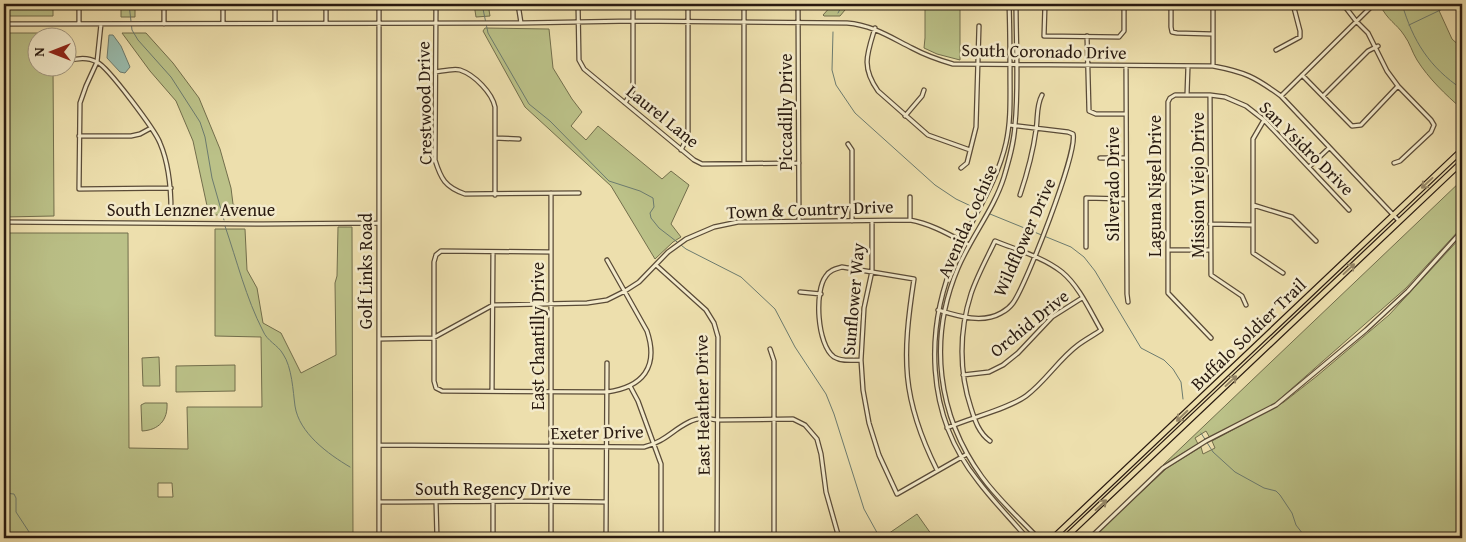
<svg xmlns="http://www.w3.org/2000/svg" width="1466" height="542" font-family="'Gentium Book Plus',serif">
	<rect width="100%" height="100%" fill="#eddfad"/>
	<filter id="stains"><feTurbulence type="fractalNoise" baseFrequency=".004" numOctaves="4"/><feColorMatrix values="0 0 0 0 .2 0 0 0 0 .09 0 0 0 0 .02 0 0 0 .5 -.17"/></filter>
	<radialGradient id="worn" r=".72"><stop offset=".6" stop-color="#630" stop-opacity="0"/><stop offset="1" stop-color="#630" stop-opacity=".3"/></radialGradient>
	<!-- green -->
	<path fill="#bbc188" stroke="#726e4c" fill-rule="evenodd" d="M4,4H53V16H4Z
		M121,4H135V17H121Z
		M474,4H488L490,16L476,17Z
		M833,4H850L840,16H824L823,15Z
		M925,4H960V60L937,54L924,48L925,38Z
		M1381,4H1436L1452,39L1462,48V109C1445,94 1429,79 1417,60C1412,52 1410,43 1404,35C1396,23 1388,21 1380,5Z
		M485,28L549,29L553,68L572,99L582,112L571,126L586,140L598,126L662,179L671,171L689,185L671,224L681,237L673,242L655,259L611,186L525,107L483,31Z
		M4,33H53V37L38,38V68H53L54,216L4,217Z
		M122,33H146L173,63L199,98L220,149L231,188L233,204L248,215H209L193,141L176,101L150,71Z
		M1462,180V227L1406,288L1273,405L1210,438L1206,431L1195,438L1198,444L1163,465Z
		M338,227H352L353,538H4V233H128L129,448L188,449L187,407H262L261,337L215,336V229H245L247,270L257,288L263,323L281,333L301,373L336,355L335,283L337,276ZM158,483H172L173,497H158Z
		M1462,236V538H1092L1167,468L1201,447L1203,454L1215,448L1212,441L1284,402L1317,376L1389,315Z
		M159,357L160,386H143L142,358Z
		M235,365V391L176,392V366Z
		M145,403H167C168,420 159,430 142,431L141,405Z
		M917,514L934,538H882L885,536Z"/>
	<!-- water -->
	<path fill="#99bcae" stroke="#6c7b6f" d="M109,35H113L121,46L130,67L125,73L120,72L107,58Z"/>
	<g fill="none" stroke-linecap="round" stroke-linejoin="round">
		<!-- stream -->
		<path stroke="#6c7b6f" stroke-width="1" d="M129,4L132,30L138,40L171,77L200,122L205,137L212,178L224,220
			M482,4L488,33L529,104L550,121L609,181L640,191L653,198L654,207L650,213L651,218L659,228L672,238L686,249L741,277L775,309L795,347L826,394L834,414L864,509L880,538
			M1402,4C1413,41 1429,67 1462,89
			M838,13L843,4
			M1409,25L1453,4
			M833,32L832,70L836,85L855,113L935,185L956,199L973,207
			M990,214L1071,247L1084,257L1095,271L1141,348L1164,360L1173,369L1181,382L1183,399
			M225,226C237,261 246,298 263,331C267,341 278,345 283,354C292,367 293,391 295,406C299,433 328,454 350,467
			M1201,433L1213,452L1235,472L1264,488L1276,491L1280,495L1292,513L1296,525L1306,538
			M4,493L14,494L16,498V512L33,538"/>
		<defs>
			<path id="minor" d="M164,4V24
				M223,4V23
				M275,4V23
				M326,4V23
				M379,4V538
				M436,4L435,160C441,179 445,187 465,194L579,193
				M518,4L521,23
				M578,4L579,60L584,69L694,160L702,164L799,163
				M744,4V163
				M798,4L799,221
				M1009,4C1010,28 1010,52 1010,75C1010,98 1011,121 1006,143C997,183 973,216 957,253C924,328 925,415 978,481C993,501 1011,519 1027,538
				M1016,4C1016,44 1019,85 1015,125C1014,143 1009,160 1004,177C994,209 971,237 958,268C928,339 937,415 982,477C998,499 1019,518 1038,538
				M1045,4L1044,36L1119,37L1124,31V4
				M1171,4V27L1172,32L1177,33L1212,34
				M1213,4V66
				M1343,4L1356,21L1368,33L1387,71L1398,86L1431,120L1434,125L1431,132L1400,161L1394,163
				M1462,4V5
				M1213,7H1253L1269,4
				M4,24L521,23L633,21L847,23C872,25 890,37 912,48C925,55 939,60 953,64L1213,66C1245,72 1255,77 1281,96L1399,221
				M79,24V4
				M101,24L97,62L86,86L80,103L79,189L171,188
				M875,28C867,54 861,67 878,91L928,135L970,150
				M1087,36L1089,111L1096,114H1126
				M1276,50L1300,37V31L1293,4
				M68,61C77,58 88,57 97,62C108,67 155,130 160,143C169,164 171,188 171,211
				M1126,66L1127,294L1128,302
				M436,72C443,71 454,68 460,70C475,75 492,93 495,107V195
				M1302,75L1352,126L1361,125L1398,86
				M1187,95L1188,66
				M1210,95L1211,275L1242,296L1246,305
				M1281,96L1374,4
				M1323,96L1368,51L1378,46
				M625,103L633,90V4
				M905,116L922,96L924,90
				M1264,120L1253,139V253L1283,273
				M79,136H131L140,134L151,128
				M495,138L519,139
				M848,144L852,150V221
				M681,150L688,136V4
				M1100,158H1126
				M1309,167L1329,148
				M961,168L967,163L976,127L979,26
				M1020,195C1027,174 1033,152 1036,130C1038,118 1036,106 1042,95
				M1253,205L1292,217L1316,241
				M910,220V197
				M872,221V271L864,308L861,360L863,390L869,423L879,455L897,494L967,454
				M4,222L263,224L379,223
				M1210,224L1253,225
				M1086,247V198L1126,199
				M1168,250H1210
				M551,252L441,251L436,255L434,262V381L436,388L442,391L607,392C643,387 659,367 647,331L607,260
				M656,265L706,310L714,323L718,337L717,538
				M800,292L821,294
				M938,310C958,316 982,324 1001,313C1005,311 1010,307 1013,303C1026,285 1078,152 1073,134L1068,132L1009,125
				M1211,338L1168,293V102L1170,98L1175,95H1210L1225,97L1246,106L1264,120L1349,210
				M379,339L433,338L493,305L587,303L607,300L625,291L639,282L668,252L686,239L714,227L738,222L910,220C932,224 950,235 969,245
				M770,349L774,361V538
				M861,360C853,360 842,362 834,357C817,345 814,291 826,276C830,270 835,269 842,267L914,279C902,357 901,398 937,470
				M963,375L989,372L1003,365L1018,353L1052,317L1082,298
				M630,386L638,401L661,464V538
				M492,391L493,252
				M947,428C969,418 1008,409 1026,396C1046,381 1059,359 1078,345C1086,339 1094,335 1101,330C1090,311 1079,286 1062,272C1043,257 1017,250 995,241C987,258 977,276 971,294C959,331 959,372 971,408C975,421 979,433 990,441
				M379,445L644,447C666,441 671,431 689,422C698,417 708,418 717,420L793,419L805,425L817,439L821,454L826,492L839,538
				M379,502C455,502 531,500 606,502
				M436,502L437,538
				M493,502V538
				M551,538V193
				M606,538L607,363
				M1090,538L1163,468L1206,441L1276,405L1366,330L1408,291L1462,231"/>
			<path id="major" d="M1053,538L1462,150
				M1065,538L1462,162"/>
		</defs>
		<!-- minor casing -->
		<use href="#minor" stroke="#5a4b37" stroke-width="5.5"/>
		<!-- major casing -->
		<use href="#major" stroke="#291a10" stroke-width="7"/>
		<!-- minor -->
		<use href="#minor" stroke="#f3eaca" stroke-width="3"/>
		<!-- major -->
		<use href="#major" stroke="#eddfad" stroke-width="4.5"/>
	</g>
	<!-- one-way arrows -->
	<defs><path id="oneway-shaft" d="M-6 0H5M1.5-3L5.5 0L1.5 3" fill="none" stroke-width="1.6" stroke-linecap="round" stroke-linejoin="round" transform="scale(1.25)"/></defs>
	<g stroke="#958666">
		<use href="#oneway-shaft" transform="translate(1427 183) rotate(137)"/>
		<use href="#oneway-shaft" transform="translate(1349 269) rotate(-43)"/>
		<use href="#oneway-shaft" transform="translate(1231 381) rotate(-43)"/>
		<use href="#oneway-shaft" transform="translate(1182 416) rotate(136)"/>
		<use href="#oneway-shaft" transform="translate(1101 505) rotate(-43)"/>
	</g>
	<g text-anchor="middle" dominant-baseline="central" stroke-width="5" stroke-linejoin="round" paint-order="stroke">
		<!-- street labels -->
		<g font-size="18" fill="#291a10" stroke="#f3eaca">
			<text transform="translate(1044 51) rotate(1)">South Coronado Drive</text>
			<text transform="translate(424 103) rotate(-91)">Crestwood Drive</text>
			<text transform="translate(785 112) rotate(-90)">Piccadilly Drive</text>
			<text transform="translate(663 116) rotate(39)">Laurel Lane</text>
			<text transform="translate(1307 148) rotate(45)">San Ysidro Drive</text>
			<text transform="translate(1112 184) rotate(-90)">Silverado Drive</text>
			<text transform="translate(1197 185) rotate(-90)">Mission Viejo Drive</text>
			<text transform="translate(1154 186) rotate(-90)">Laguna Nigel Drive</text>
			<text x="191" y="209">South Lenzner Avenue</text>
			<text transform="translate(810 209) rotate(-2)">Town &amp; Country Drive</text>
			<text transform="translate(967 221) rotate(-66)">Avenida Cochise</text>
			<text transform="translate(1024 237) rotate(-66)">Wildflower Drive</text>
			<text transform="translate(365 271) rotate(-90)">Golf Links Road</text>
			<text transform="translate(853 299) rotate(-85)">Sunflower Way</text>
			<text transform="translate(1029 323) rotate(-39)">Orchid Drive</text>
			<text transform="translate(1248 334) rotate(-44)">Buffalo Soldier Trail</text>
			<text transform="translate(537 336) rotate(-90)">East Chantilly Drive</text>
			<text transform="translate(702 405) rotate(-91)">East Heather Drive</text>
			<text transform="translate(597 432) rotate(-1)">Exeter Drive</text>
			<text x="493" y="488">South Regency Drive</text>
		</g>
	</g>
	<!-- margin -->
	<rect width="1466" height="542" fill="none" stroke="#eddfad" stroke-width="20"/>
	<rect x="5" y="5" width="1456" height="532" fill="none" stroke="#291a10" stroke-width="2.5"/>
	<rect x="10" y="10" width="1446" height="522" fill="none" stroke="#291a10"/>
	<!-- north arrow -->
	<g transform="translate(52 52) rotate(270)"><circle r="24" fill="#f3eaca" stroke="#a29780"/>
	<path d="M0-4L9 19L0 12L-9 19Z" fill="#8f2418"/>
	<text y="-8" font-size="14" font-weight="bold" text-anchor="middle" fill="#291a10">N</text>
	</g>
	<rect width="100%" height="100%" filter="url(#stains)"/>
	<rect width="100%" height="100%" fill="url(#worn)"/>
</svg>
